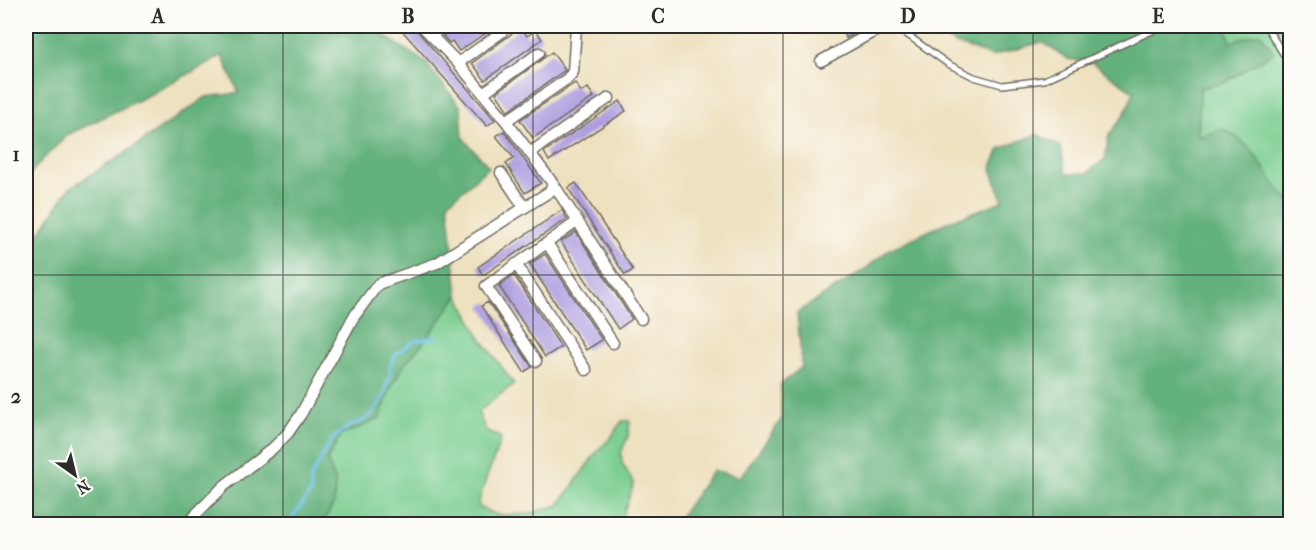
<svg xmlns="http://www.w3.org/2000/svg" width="1316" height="550" font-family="'IM FELL French Canon',serif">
	<rect width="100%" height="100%" fill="#fdfcf7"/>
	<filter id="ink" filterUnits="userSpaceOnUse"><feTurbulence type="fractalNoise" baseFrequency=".0167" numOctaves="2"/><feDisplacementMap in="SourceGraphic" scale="12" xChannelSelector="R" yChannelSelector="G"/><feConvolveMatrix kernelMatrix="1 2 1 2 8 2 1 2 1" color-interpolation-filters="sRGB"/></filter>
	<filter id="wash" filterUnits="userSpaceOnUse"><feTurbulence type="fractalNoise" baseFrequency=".008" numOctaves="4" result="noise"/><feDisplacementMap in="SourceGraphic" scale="24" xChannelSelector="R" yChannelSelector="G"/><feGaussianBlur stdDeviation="1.35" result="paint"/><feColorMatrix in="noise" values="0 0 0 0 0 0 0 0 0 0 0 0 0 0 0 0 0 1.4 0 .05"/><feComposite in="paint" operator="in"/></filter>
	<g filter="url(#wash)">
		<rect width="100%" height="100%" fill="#eee1c0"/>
		<!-- green -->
		<path fill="#7bce91" stroke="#537c5e" stroke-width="1.5" d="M1225,26H1290V202L1282,194L1198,138L1200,88L1223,83L1236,73Z
			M458,295L480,337L514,384L478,412L486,431L501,438C494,461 483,482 478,506L497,515L528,514L559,505L598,450L610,439L622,421H630L628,436L621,453L622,463L634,483L620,523L617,524H322L334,503L335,481L327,460L341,435L379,419L391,387L404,365L427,338Z"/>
		<!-- forest -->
		<path fill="#64b17b" stroke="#486e53" stroke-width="1.5" d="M26,26H377L380,33L425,62L461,107L463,138L489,167L448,203L458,295L427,338L404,365L391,387L379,419L341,435L327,460L335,481L334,503L322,524H26V326L32,292V245L69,188L121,156L206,97L239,93L222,56L153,93L69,134L43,159L26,179Z
			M932,26H1173L1174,29L1180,26H1225L1231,42L1260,33L1274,52L1224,83L1200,88L1198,137L1223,129C1261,148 1263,176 1290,202V524H974L949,520L938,524H675L713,470L740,477L781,420V384L802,367L797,313L864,270L890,249L950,221L1003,201L991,169L1000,149L1037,134L1061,147L1066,174L1087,173L1105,159L1109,135L1124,115L1134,92L1092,63L1068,59L1042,42L992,56L956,44L936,33Z"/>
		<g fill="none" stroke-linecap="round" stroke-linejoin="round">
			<!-- stream -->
			<path stroke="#6bc0e8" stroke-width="3" d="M26,37L44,26
				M288,524L311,492L310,479L331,440L348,427L365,420L373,413L383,398L390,375V366L396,354L414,341L437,337"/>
		</g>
		<g id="blocks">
			<!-- building -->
			<path fill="#ad9de0" d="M398,26H413L495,120L487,126Z
				M456,26H496L459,51L452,41L449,43L443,36Z
				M838,26H859L862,30L846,38Z
				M521,27L527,36L536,30L542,39L485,80L472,63Z
				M552,52L565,70L508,111L496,93Z
				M575,83L581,92L588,88L594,97L533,138L520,120Z
				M620,101L626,111L549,161L544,152Z
				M504,131L541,183L525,193L506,164L514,158L496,136Z
				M576,183L633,270L625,275L568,188Z
				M562,210L567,219L483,275L478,267Z
				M576,232L632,319L618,329L561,242Z
				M545,254L602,340L586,350L530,264Z
				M514,275L561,347L545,357L499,286Z
				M488,302L532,367L524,372L481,306Z"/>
		</g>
	</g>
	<g filter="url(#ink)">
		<use href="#blocks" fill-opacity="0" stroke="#6f6b5f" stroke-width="1.5"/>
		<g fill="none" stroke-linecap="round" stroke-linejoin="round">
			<defs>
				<path id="lane" d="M895,26L948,64L974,77L1002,85L1044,80L1163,26
					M1266,26L1290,65"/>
				<path id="street" d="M422,26L458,63L506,121
					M431,35L445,26
					M821,61L884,26
					M458,63L502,32
					M483,93L539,53
					M531,152L609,98
					M501,173L524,207
					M554,185L641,319
					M547,243L613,343
					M516,264L586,370
					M536,361L486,286L578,221
					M189,524L198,512L224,486L272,449L288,433L301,414L353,318L378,284L437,263L549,192L554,185L506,121L567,79L573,72L576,26"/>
			</defs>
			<!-- lane casing -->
			<use href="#lane" stroke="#6f6b5f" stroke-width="8"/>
			<!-- street casing -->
			<use href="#street" stroke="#6f6b5f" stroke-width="13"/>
			<!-- lane -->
			<use href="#lane" stroke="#fff" stroke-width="5"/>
			<!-- street -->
			<use href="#street" stroke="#fff" stroke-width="10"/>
		</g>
	</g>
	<!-- grid -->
	<path fill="none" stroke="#2b2b2b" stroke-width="1.5" stroke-opacity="0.55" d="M283,26V524M533,26V524M783,26V524M1033,26V524M26,275H1290"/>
	<!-- margin -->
	<rect width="1316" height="550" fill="none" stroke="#fdfcf7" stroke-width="66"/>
	<!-- north arrow -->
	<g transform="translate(75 475) rotate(146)" stroke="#fdfcf7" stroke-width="4.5" paint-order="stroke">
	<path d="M0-4.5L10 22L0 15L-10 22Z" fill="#2b2b2b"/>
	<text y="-9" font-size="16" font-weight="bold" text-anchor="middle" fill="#2b2b2b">N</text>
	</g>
	<rect x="33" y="33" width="1250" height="484" fill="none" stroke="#2b2b2b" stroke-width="2"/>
	<g font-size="20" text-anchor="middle" font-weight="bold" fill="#2b2b2b">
		<text x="158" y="23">A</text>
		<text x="408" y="23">B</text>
		<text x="658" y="23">C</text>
		<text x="908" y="23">D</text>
		<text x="1158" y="23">E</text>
		<text x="16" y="161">1</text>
		<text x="16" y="403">2</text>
	</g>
</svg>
